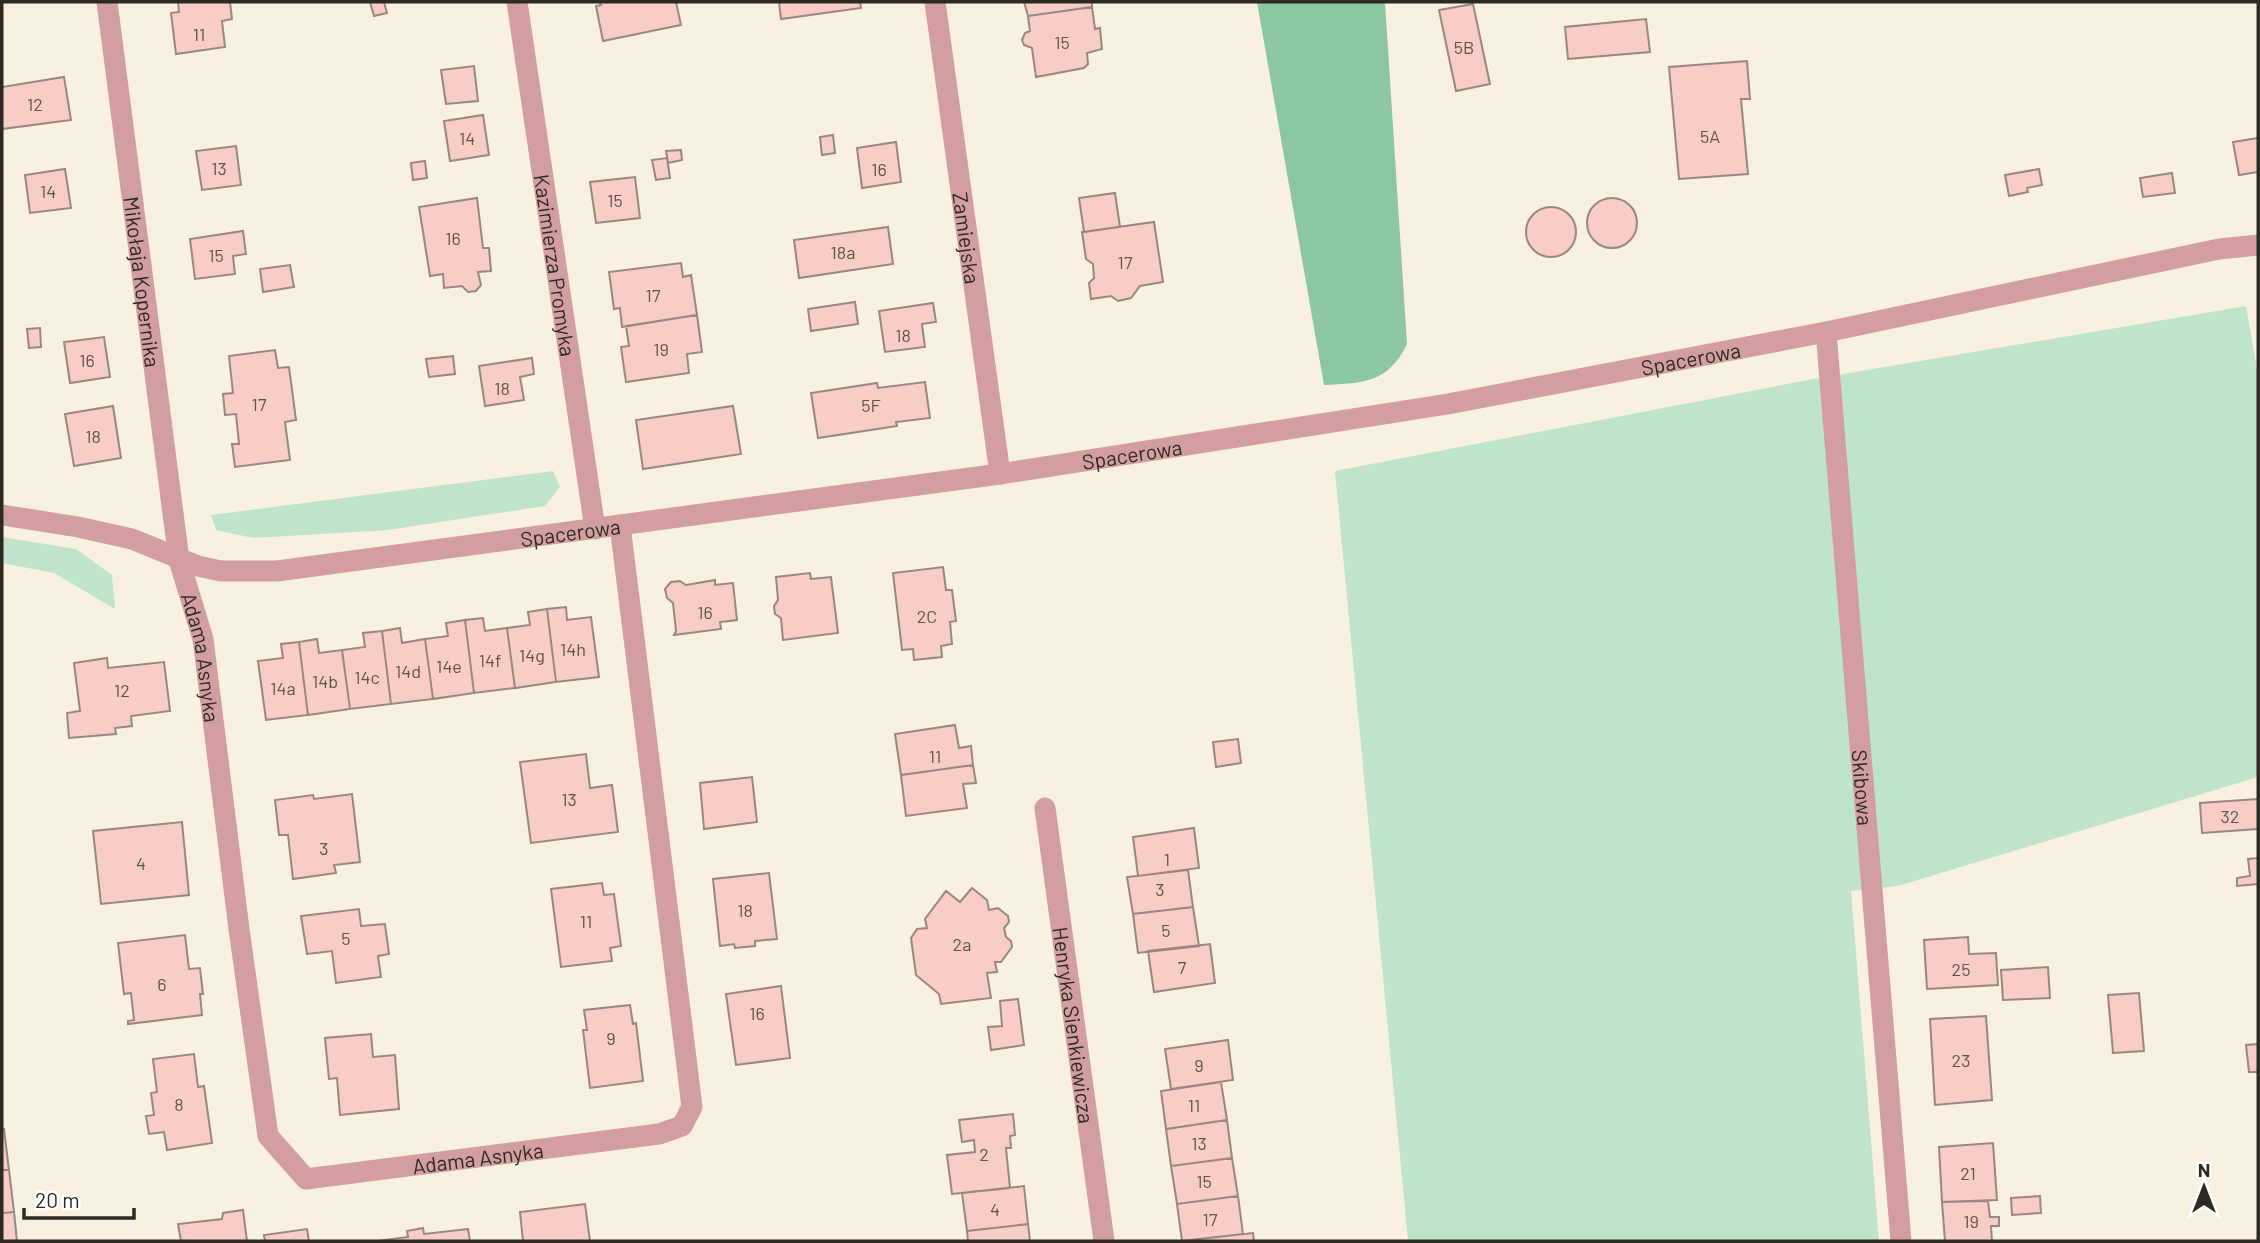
<svg xmlns="http://www.w3.org/2000/svg" width="2260" height="1243" font-family="Barlow,sans-serif">
	<rect width="100%" height="100%" fill="#f8f1df"/>
	<!-- green -->
	<path fill="#bfe4cb" d="M2246,306L2258,375V777L1898,886L1851,891L1879,1241H1408L1335,471L1808,380Z
		M553,471L560,487L545,506L388,530L253,538L216,530L211,515Z
		M2,537L76,549L112,575L115,609L54,573L2,563Z"/>
	<!-- forest -->
	<path fill="#8dc7a1" d="M1257,2H1385L1407,344C1388,383 1364,383 1324,385Z"/>
	<!-- building -->
	<path fill="#f7cdc6" stroke="#9a8683" stroke-width="2" d="M178,2H230L232,19L222,21L225,47L176,54L171,13L179,12Z
		M370,2H384L387,13L374,16Z
		M600,2H676L681,25L603,41L596,6L601,5Z
		M779,2H860L861,8L781,19Z
		M1024,2H1092V7L1028,16Z
		M1473,4L1490,84L1456,91L1439,10Z
		M1092,7L1095,29L1100,28L1102,49L1087,53L1088,64L1084,68L1036,77L1032,48L1024,45L1022,40L1025,33L1030,31L1028,16Z
		M1646,19L1650,52L1568,59L1565,27Z
		M1747,61L1750,99H1741L1748,174L1679,179L1669,67Z
		M474,66L478,101L446,104L441,70Z
		M64,77L71,120L2,129V87Z
		M483,115L489,155L450,161L444,121Z
		M833,135L835,153L822,155L820,137Z
		M2258,138V172L2239,175L2233,142Z
		M896,142L901,182L862,188L857,148Z
		M236,146L241,185L202,190L196,151Z
		M681,150L682,160L668,163L666,151Z
		M667,158L670,178L656,180L652,160Z
		M425,161L427,178L413,180L411,163Z
		M65,169L71,208L30,213L25,175Z
		M2039,169L2042,185L2027,188L2028,192L2009,196L2005,175Z
		M2172,173L2175,193L2143,197L2140,178Z
		M635,177L640,218L596,223L590,182Z
		M1115,193L1120,227L1084,232L1079,198Z
		M1587 223a25 25 0 1 1 50 0a25 25 0 1 1-50 0Z
		M477,198L483,248H489L491,271L478,272L481,285L476,291L468,292L462,286L444,288L443,274L430,276L419,207Z
		M1526 232a25 25 0 1 1 50 0a25 25 0 1 1-50 0Z
		M1154,222L1163,282L1140,286L1131,298L1118,301L1111,296L1091,299L1089,283L1094,278L1093,264L1086,259L1082,232Z
		M888,227L893,264L799,278L794,240Z
		M243,231L246,254L233,256L235,274L195,279L190,239Z
		M681,263L683,277L691,275L697,315L622,327L620,308L614,309L609,272Z
		M290,265L294,287L263,292L260,269Z
		M855,302L858,324L811,331L808,309Z
		M933,303L936,322L922,324L925,347L885,352L879,311Z
		M697,315L702,352L687,354L689,373L626,382L621,347L629,346L626,326Z
		M40,328L41,347L29,348L27,329Z
		M104,337L110,377L70,383L64,342Z
		M275,350L278,368L289,367L296,420L285,422L290,460L235,467L232,444H239L236,414L225,415L223,394L233,393L229,356Z
		M453,356L455,374L429,377L426,359Z
		M532,358L534,374L520,377L524,400L485,406L479,366Z
		M925,382L930,418L896,422L897,426L818,438L811,393L877,383L878,388Z
		M113,406L121,458L74,466L65,414Z
		M733,406L741,454L643,469L636,420Z
		M943,567L946,590H952L956,621L950,622L952,644L941,646L942,657L914,660L913,649L902,650L893,573Z
		M810,573L811,579L831,577L838,633L783,640L781,618L775,614L774,606L778,600L776,577Z
		M715,580V585L733,583L737,620L720,622L721,629L674,635L676,631L673,603L667,598L665,589L671,582L680,581L686,585Z
		M566,607L567,620L591,617L599,677L556,682L547,609Z
		M547,609L556,682L515,688L507,628L530,625L528,612Z
		M483,618L485,631L507,628L515,688L474,693L465,620Z
		M465,620L474,693L433,699L425,639L448,636L446,623Z
		M400,628L402,643L425,639L433,699L391,704L382,631Z
		M382,631L391,704L350,709L342,650L365,647L363,633Z
		M317,639L319,653L342,650L350,709L308,715L299,642Z
		M299,642L308,715L266,720L258,661L283,658L281,644Z
		M107,658L108,668L164,662L170,711L131,716L132,726L115,728L116,734L69,738L67,713L80,711L74,663Z
		M955,725L959,748L971,746L973,765L901,775L895,734Z
		M1238,739L1241,763L1216,767L1213,742Z
		M586,754L590,788L612,785L618,832L531,843L520,762Z
		M973,765L976,783L963,784L967,808L906,816L901,775Z
		M752,777L757,822L704,829L700,783Z
		M352,794L360,862L334,865L336,873L293,879L288,835H279L275,800L313,795L314,799Z
		M2258,799V829L2202,833L2200,803Z
		M182,822L189,895L101,904L93,831Z
		M1194,828L1199,868L1138,876L1133,837Z
		M2258,858V884L2237,886V878L2250,876L2248,859Z
		M1188,870L1193,907L1133,914L1127,877Z
		M769,873L777,939L755,941V946L735,948L734,944L720,946L713,879Z
		M602,883L604,895L614,894L621,946L610,948L612,961L561,967L551,889Z
		M972,888L987,900L989,910L998,908L1008,916L1009,922L1004,928L1006,937L1011,941L1012,947L1001,962H995L997,972L987,973L991,998L941,1004L939,994L916,975L911,938L917,929L927,928L925,919L946,891L960,902Z
		M1193,907L1199,946L1138,953L1133,914Z
		M359,909L361,926L385,924L389,954L378,956L381,977L336,983L332,951L307,954L301,916Z
		M185,935L189,969L200,968L203,994H200L202,1015L128,1024V1021L134,1020L131,993L124,994L118,943Z
		M1968,937L1969,954L1996,953L1998,985L1927,989L1924,940Z
		M1210,944L1215,983L1154,992L1148,951Z
		M2048,967L2050,998L2003,1000L2001,970Z
		M781,986L790,1058L736,1065L726,994Z
		M2139,993L2144,1051L2113,1053L2108,995Z
		M1018,999L1024,1045L991,1050L988,1027L1002,1026L1000,1001Z
		M630,1005L633,1024L636,1023L643,1081L590,1088L583,1030H587L584,1010Z
		M1986,1016L1992,1100L1935,1105L1930,1019Z
		M371,1034L373,1057L395,1055L399,1109L340,1115L337,1078L329,1079L325,1038Z
		M1228,1040L1233,1080L1171,1089L1165,1049Z
		M2258,1044V1072H2249L2246,1045Z
		M194,1054L198,1087L204,1086L212,1143L167,1150L164,1132L149,1134L146,1116L154,1115L151,1093L157,1092L153,1059Z
		M1221,1082L1227,1120L1166,1129L1161,1091Z
		M1013,1114L1015,1135L1010,1136L1011,1148H1006L1010,1188L952,1194L947,1155L975,1152L974,1140L962,1142L959,1120Z
		M1227,1120L1232,1158L1171,1166L1166,1129Z
		M4,1129L9,1170H2V1130Z
		M1993,1143L1997,1200L1942,1202L1939,1147Z
		M1232,1158L1238,1196L1177,1204L1171,1166Z
		M2,1170H9L14,1212L2,1213Z
		M1024,1186L1028,1224L967,1231L962,1193Z
		M1238,1196L1243,1234L1182,1241L1177,1204Z
		M2040,1196L2041,1213L2012,1215L2011,1198Z
		M1988,1201L1990,1217H1999V1226H1991L1992,1241H1945L1942,1202Z
		M585,1204L590,1241H523L520,1212Z
		M243,1210L247,1241H181L178,1224L222,1219L223,1213Z
		M14,1212L17,1241H2V1213Z
		M1028,1224L1030,1241H968L967,1231Z
		M423,1228L424,1234L468,1229L470,1241H377L408,1237L407,1231Z
		M307,1229L309,1241H265L264,1235Z
		M1253,1233L1254,1241H1191V1240Z"/>
	<g fill="none" stroke-linecap="round" stroke-linejoin="round">
		<!-- minor -->
		<g stroke="#d39ea1" stroke-width="21">
			<path id="s1" d="M107,2L179,560L203,639L239,929L268,1136L306,1179L659,1134L682,1126L692,1107L620,525"/>
			<path id="s2" d="M517,2L595,529"/>
			<path id="s3" d="M935,2L1000,474"/>
			<path id="s4" d="M1826,332L1901,1241"/>
			<path id="s5" d="M2,515L78,527L132,539L198,566L221,571H277L1000,474L1448,404L1826,332L2219,249L2258,245"/>
			<path id="s6" d="M1045,808L1104,1241"/>
		</g>
	</g>
	<g text-anchor="middle" dominant-baseline="central" stroke-width="6" stroke-linejoin="round" paint-order="stroke">
		<!-- number labels -->
		<g font-size="18" fill="#60534c">
			<text x="199" y="34">11</text>
			<text x="1062" y="42">15</text>
			<text x="1464" y="47">5B</text>
			<text x="35" y="104">12</text>
			<text x="1710" y="136">5A</text>
			<text x="467" y="138">14</text>
			<text x="219" y="168">13</text>
			<text x="879" y="169">16</text>
			<text x="48" y="191">14</text>
			<text x="615" y="200">15</text>
			<text x="453" y="238">16</text>
			<text x="843" y="252">18a</text>
			<text x="216" y="255">15</text>
			<text x="1125" y="262">17</text>
			<text x="653" y="295">17</text>
			<text x="903" y="335">18</text>
			<text x="661" y="349">19</text>
			<text x="87" y="360">16</text>
			<text x="502" y="388">18</text>
			<text x="259" y="404">17</text>
			<text x="871" y="405">5F</text>
			<text x="93" y="436">18</text>
			<text x="705" y="612">16</text>
			<text x="927" y="616">2C</text>
			<text x="573" y="649">14h</text>
			<text x="532" y="655">14g</text>
			<text x="490" y="660">14f</text>
			<text x="449" y="666">14e</text>
			<text x="408" y="671">14d</text>
			<text x="367" y="677">14c</text>
			<text x="325" y="681">14b</text>
			<text x="283" y="688">14a</text>
			<text x="122" y="690">12</text>
			<text x="935" y="756">11</text>
			<text x="569" y="799">13</text>
			<text x="2230" y="816">32</text>
			<text x="324" y="848">3</text>
			<text x="1167" y="859">1</text>
			<text x="141" y="863">4</text>
			<text x="1160" y="889">3</text>
			<text x="745" y="910">18</text>
			<text x="586" y="921">11</text>
			<text x="1166" y="930">5</text>
			<text x="346" y="938">5</text>
			<text x="962" y="944">2a</text>
			<text x="1182" y="967">7</text>
			<text x="1961" y="969">25</text>
			<text x="162" y="984">6</text>
			<text x="757" y="1013">16</text>
			<text x="611" y="1038">9</text>
			<text x="1961" y="1060">23</text>
			<text x="1199" y="1065">9</text>
			<text x="179" y="1104">8</text>
			<text x="1194" y="1105">11</text>
			<text x="1199" y="1143">13</text>
			<text x="984" y="1154">2</text>
			<text x="1968" y="1173">21</text>
			<text x="1204" y="1181">15</text>
			<text x="995" y="1209">4</text>
			<text x="1210" y="1219">17</text>
			<text x="1971" y="1221">19</text>
		</g>
		<!-- street labels -->
		<g font-size="21" fill="#2d2a24" stroke="#fff">
			<text stroke="none"><textPath href="#s3" startOffset="238">Zamiejska</textPath></text>
			<text stroke="none"><textPath href="#s2" startOffset="266">Kazimierza Promyka</textPath></text>
			<text stroke="none"><textPath href="#s1" startOffset="282">Mikołaja Kopernika</textPath></text>
			<text stroke="none"><textPath href="#s5" startOffset="1713">Spacerowa</textPath></text>
			<text stroke="none"><textPath href="#s5" startOffset="1146">Spacerowa</textPath></text>
			<text stroke="none"><textPath href="#s5" startOffset="579">Spacerowa</textPath></text>
			<text stroke="none"><textPath href="#s1" startOffset="663">Adama Asnyka</textPath></text>
			<text stroke="none"><textPath href="#s4" startOffset="457">Skibowa</textPath></text>
			<text stroke="none"><textPath href="#s6" startOffset="219">Henryka Sienkiewicza</textPath></text>
			<text stroke="none"><textPath href="#s1" startOffset="1377">Adama Asnyka</textPath></text>
		</g>
	</g>
	<!-- border -->
	<rect width="2260" height="1243" fill="none" stroke="#2d2a24" stroke-width="7"/>
	<!-- north arrow -->
	<g transform="translate(2204 1187)" stroke="#ffffff" stroke-width="5" paint-order="stroke">
	<path d="M0-5L12 26L0 18L-12 26Z" fill="#2d2a24"/>
	<text y="-10" font-size="19" font-weight="bold" text-anchor="middle" fill="#2d2a24">N</text>
	</g>
	<!-- scale -->
	<path d="M24 1208v10h110v-10" fill="none" stroke="#2d2a24" stroke-width="3.5"/>
	<text x="35" y="1208" font-size="21" fill="#2d2a24" stroke="#ffffff" stroke-width="5" paint-order="stroke">20 m</text>
</svg>
